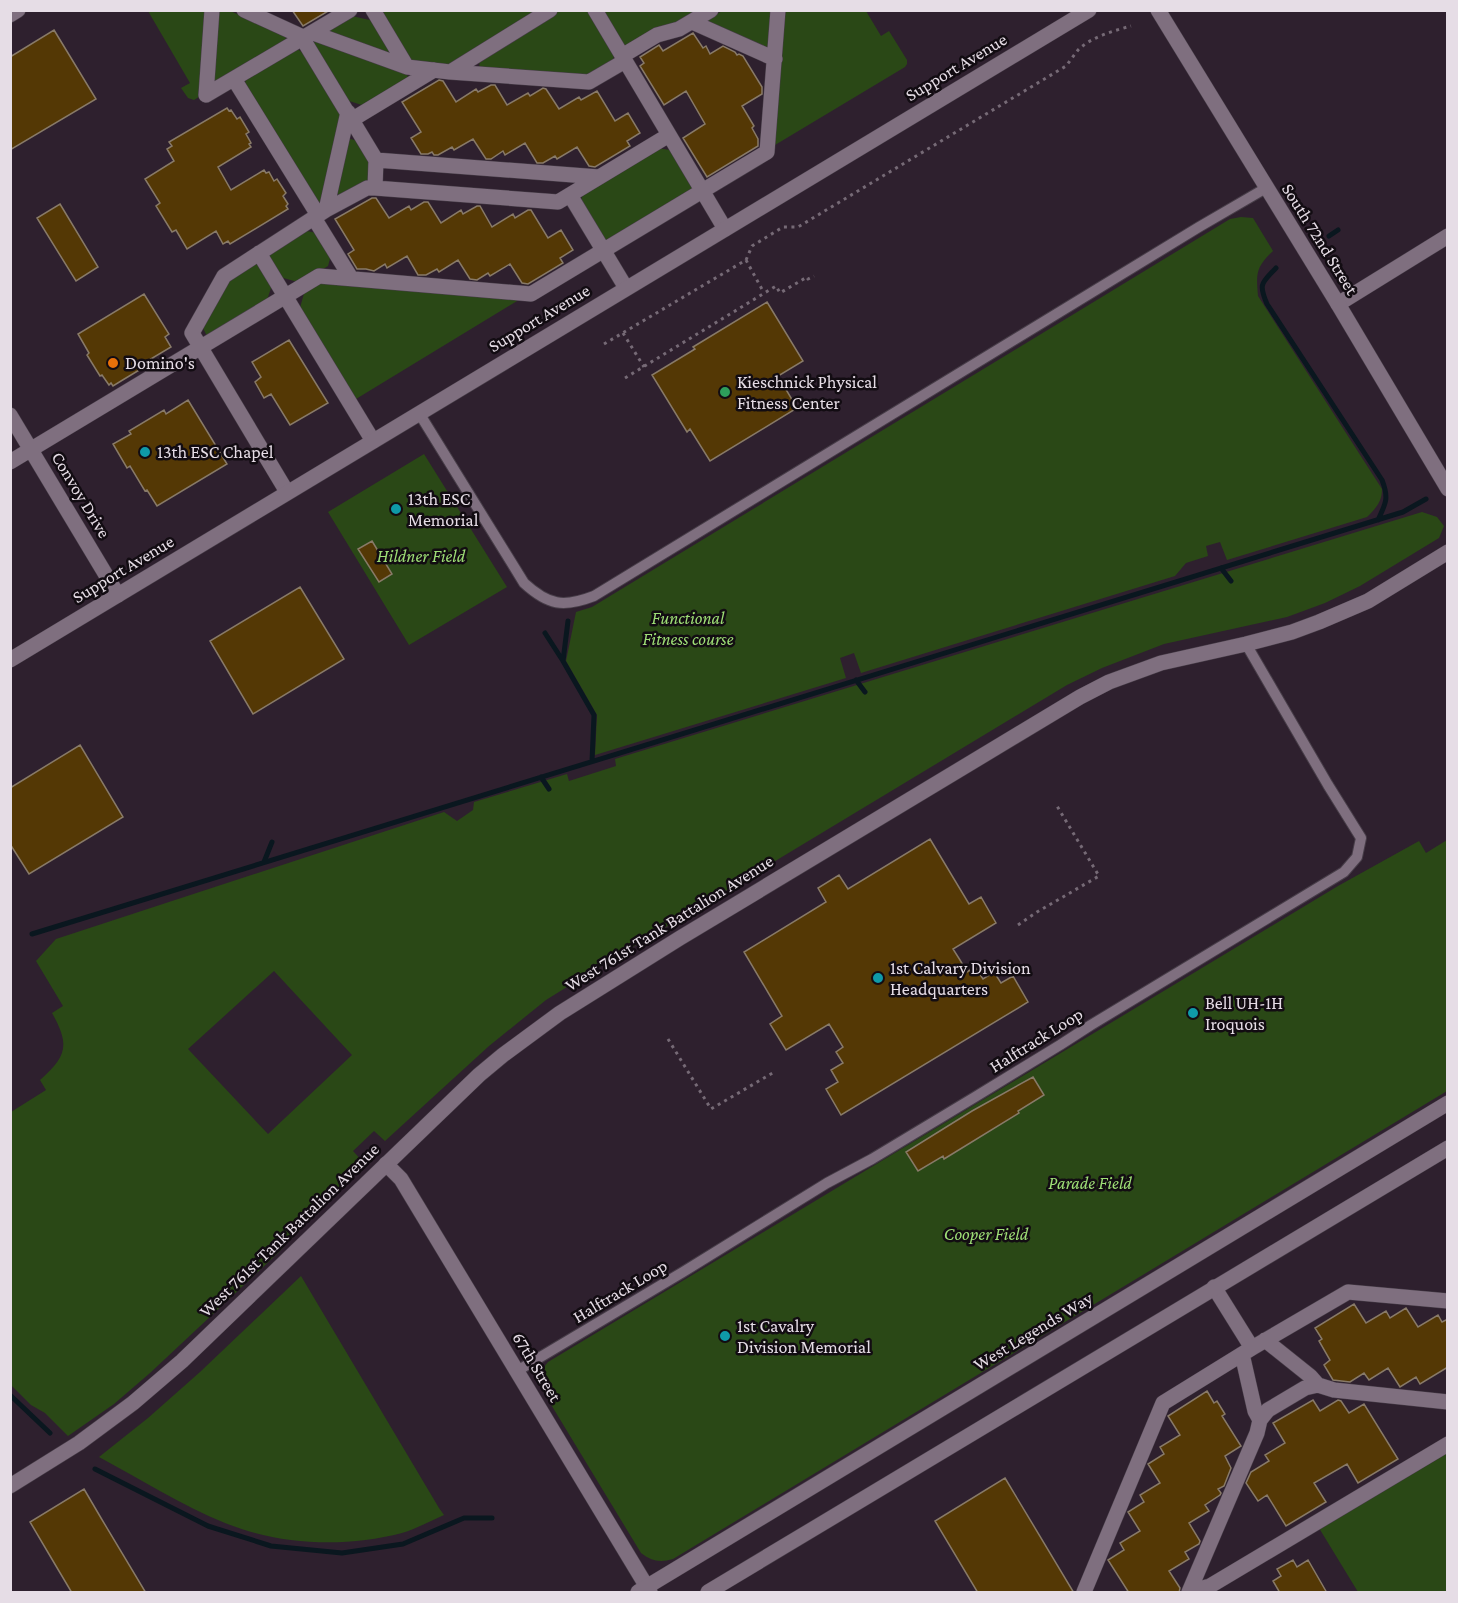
<svg xmlns="http://www.w3.org/2000/svg" width="1458" height="1603" font-family="'Crimson Pro',serif">
	<rect width="100%" height="100%" fill="#2e202e"/>
	<!-- green -->
	<path fill="#2a4816" fill-rule="evenodd" d="M383,10L543,11L447,67L414,64L382,16Z
		M148,11H209L202,95L194,100L188,98L181,88L190,83Z
		M219,11H230L287,35L282,47L218,84L211,80Z
		M559,11H588L614,55L613,60L588,78L479,70L480,57Z
		M599,11H700L676,25L625,46Z
		M722,11H773L770,51L702,23Z
		M782,11H866L881,36L889,31L907,60V64L905,67L775,145H773Z
		M352,16L374,21L397,60L325,32Z
		M317,37L405,71L409,79L365,106L346,100L312,43Z
		M295,48L307,55L342,114L323,204L317,206L244,89L246,78Z
		M347,138L358,141L370,160L369,181L341,198L336,191Z
		M657,148L670,150L692,183V188L688,194L606,240L603,238L581,200L583,194Z
		M1241,217L1253,218L1273,251C1256,267 1256,273 1258,296L1382,489C1382,502 1376,508 1367,517L1227,560L1220,542L1206,546L1208,556L1186,563L1175,576L861,673L854,653L840,658L846,678L595,755L597,715L566,661L576,612L592,607L1230,219Z
		M307,231L317,233L331,255L328,266L301,283L280,277L266,256Z
		M259,260L273,282L266,303L207,336L202,326L227,279Z
		M320,281L522,298L356,399L352,398L299,311L305,290Z
		M424,454L507,587L409,645L328,512Z
		M1422,512L1437,517L1444,526L1439,538L1360,586L1325,603L1287,617L1164,644L1102,668L1067,685L583,977L546,1000L489,1046L385,1141L374,1131L353,1151L363,1162L278,1253L150,1373L114,1404L68,1436L45,1413L31,1405L11,1385V1112L46,1090L40,1080C67,1056 70,1045 52,1013L63,1006L36,961L56,939L444,812L457,821L473,810L474,802L567,774L569,781L616,766L615,759ZM274,971L352,1055L268,1134L188,1049Z
		M1447,840V1091L673,1559C660,1563 651,1561 641,1553L544,1393C539,1381 539,1372 548,1362L1338,886L1419,841L1426,853Z
		M301,1276L439,1508L444,1515C430,1521 416,1529 402,1533C344,1548 280,1545 225,1523C181,1505 140,1479 99,1457L148,1418L200,1372Z
		M1447,1450V1592H1358L1319,1528Z"/>
	<g fill="none" stroke-linecap="round" stroke-linejoin="round">
		<!-- stream -->
		<path stroke="#0a171f" stroke-width="5" d="M1329,236L1338,230
			M1276,268C1262,283 1258,283 1267,304L1382,480C1389,498 1386,503 1378,520
			M1221,568L1231,581
			M568,621L563,661L594,715L592,761
			M545,633L563,661
			M856,680L865,692
			M541,777L549,789
			M264,862L272,842
			M32,934L1403,512L1426,499
			M10,1395L50,1433
			M95,1469L208,1526L271,1546L342,1553L403,1544L464,1518H492"/>
	</g>
	<!-- building -->
	<path fill="#543805" stroke="#887a68" stroke-width="1.5" d="M292,10H330L303,26Z
		M54,30L96,99L10,150V57Z
		M693,33L703,48L706,46L710,54L723,46L735,52L737,55L739,54L743,56L762,87V94L742,106L754,126L752,128L758,139V146L707,177L683,138L705,124L686,91L664,105L640,66L644,63L640,57L659,45L663,51Z
		M439,80L443,81L456,102L476,89L478,92L491,85H495L507,105L528,93L530,96L543,88L546,89L559,109L579,97L581,100L597,91L615,121L628,113L640,133L627,141L630,146L595,167L589,166L577,147L557,159L555,156L543,163H537L525,143L505,155L503,151L491,159H486L473,139L454,150L452,147L438,155H434L432,152L428,154H421L411,138L421,132L402,102Z
		M227,108L229,111L231,110L237,119L240,117L249,132L246,134L251,143L249,144L251,147L218,167L231,190L264,170L266,173L269,172L274,181L277,179L286,193L283,196L288,204L286,206L288,209L230,244L228,241L223,244L216,231L187,249L176,230L172,232L156,206L160,203L145,179L174,161L167,149L172,146L169,142Z
		M372,198H376L389,218L409,206L411,210L424,202H428L441,223L461,210L463,214L477,206H480L492,227L513,214L515,218L528,210H531L548,238L561,230L573,250L560,258L563,263L528,284L522,283L510,264L490,276L488,273L477,280L470,279L458,260L439,272L437,269L426,275H418L407,256L387,268L385,264L374,271L366,269H357L348,254L354,250L335,219Z
		M60,204L98,267L76,281L37,218Z
		M144,294L169,334L165,337L171,347L144,363L146,366L121,381L113,386L111,383L109,385L102,375L100,376L87,355L89,353L78,334Z
		M767,302L803,361L778,376L797,408L710,461L690,429L687,432L652,375L695,349L693,347Z
		M289,340L328,403L290,425L271,394L264,398L255,382L261,377L252,362Z
		M188,400L227,464L157,506L147,490L145,491L130,466L127,468L113,444L131,434L129,431L164,410L166,414Z
		M372,541L392,574L379,582L358,549Z
		M300,587L344,659L253,714L210,641Z
		M80,745L123,817L29,874L10,844V788Z
		M930,839L969,904L981,897L996,923L953,949L960,960L967,972L975,967L983,979L994,972L1001,983L1013,976L1028,1002L841,1115L826,1089L838,1082L831,1070L843,1063L836,1052L843,1047L829,1024L786,1050L770,1024L782,1016L744,952L826,902L818,888L839,875L848,889Z
		M1033,1077L1044,1095L1018,1111L1019,1113L944,1159L943,1156L918,1171L906,1152L972,1111Z
		M1354,1304L1366,1323L1386,1311L1390,1318L1406,1308L1418,1327L1438,1315L1442,1322L1448,1319V1367L1420,1384L1416,1377L1400,1387L1388,1368L1369,1380L1364,1373L1350,1382L1333,1380L1324,1365L1330,1360L1319,1341L1322,1339L1315,1328Z
		M1207,1391L1214,1403L1217,1401L1225,1414L1222,1416L1241,1446L1225,1456L1231,1468L1224,1486L1218,1489L1221,1493L1220,1495L1205,1505L1209,1511L1189,1523L1200,1541L1199,1544L1185,1552L1189,1559L1169,1571L1180,1588L1179,1593H1129L1108,1560L1124,1550L1120,1543L1140,1531L1128,1512L1144,1502L1140,1495L1160,1483L1148,1464L1164,1454L1160,1447L1180,1435L1168,1416Z
		M1313,1400L1320,1411L1338,1400L1341,1401L1349,1413L1364,1404L1398,1459L1358,1483L1347,1464L1314,1483L1326,1502L1286,1526L1267,1495L1258,1501L1246,1483L1251,1472L1269,1461L1265,1455L1285,1443L1273,1423Z
		M1005,1478L1074,1593H978L935,1521Z
		M84,1489L101,1518L146,1593H72L56,1566L30,1522Z
		M1293,1560L1297,1567L1308,1560L1327,1593H1280L1273,1581L1281,1576L1277,1569Z"/>
	<g fill="none" stroke-linecap="round" stroke-linejoin="round">
		<defs>
			<path id="lane" d="M419,413L524,583C548,605 563,608 594,596L1199,227L1266,188
				M517,1371L683,1272L827,1183L872,1159L975,1097L1060,1045L1091,1025L1344,872L1357,857L1361,838L1328,785L1246,644"/>
			<path id="street" d="M244,10L301,36L376,160L375,188H367L326,210
				M373,10L407,67
				M595,10L725,229
				M10,15L18,10
				M692,22L775,59
				M313,33L407,67L450,72L550,10
				M622,56L657,35L679,29L711,10
				M450,72L589,82L625,61
				M234,79L318,215
				M206,95L350,10
				M206,95L212,10
				M353,119L434,70
				M376,160L599,177
				M375,188L558,202L669,135
				M570,195L626,288
				M314,218L351,278
				M259,253L373,441
				M1338,304L1448,236
				M10,415L118,595
				M10,462L319,276L531,294L767,152L778,10
				M287,492L192,333L224,276L326,210L348,112
				M386,1164L401,1179L650,1592
				M1214,1287L1252,1348
				M1265,1340L1310,1376L1318,1385
				M1242,1354L1255,1411L1260,1420
				M1084,1592L1163,1403L1252,1348L1348,1292L1448,1301
				M1189,1592L1257,1433L1260,1420L1268,1410L1305,1388L1318,1385L1334,1390L1448,1402
				M1189,1592L1210,1586L1448,1444"/>
			<path id="secondary" d="M1158,10L1338,304L1448,489
				M10,660L1089,10
				M10,1486L79,1443L133,1403L182,1361L479,1075L503,1055L560,1013L680,938L1080,697L1109,682L1161,663L1246,644L1292,632L1319,622L1368,601L1448,552
				M638,1592L1448,1103
				M708,1592L1448,1148"/>
		</defs>
		<!-- lane casing -->
		<use href="#lane" stroke="#473d48" stroke-width="12"/>
		<!-- street casing -->
		<use href="#street" stroke="#473d48" stroke-width="16"/>
		<!-- secondary casing -->
		<use href="#secondary" stroke="#473d48" stroke-width="16"/>
		<!-- path -->
		<path stroke="#766a76" stroke-width="3" stroke-dasharray="3 4.5" stroke-linecap="butt" d="M746,260L764,293
			M623,333L644,367
			M604,344L746,260L752,246L783,227H798L1066,66C1070,61 1074,55 1078,50C1091,37 1113,31 1131,26
			M625,378L776,286L780,293L807,277L808,279L814,276
			M1018,925L1037,912L1099,876L1057,806
			M668,1039L711,1109L776,1071"/>
		<!-- lane -->
		<use href="#lane" stroke="#7f6f7f" stroke-width="10"/>
		<!-- street -->
		<use href="#street" stroke="#7f6f7f" stroke-width="15"/>
		<!-- secondary -->
		<use href="#secondary" stroke="#7f6f7f" stroke-width="15"/>
	</g>
	<!-- markers -->
	<circle fill="#e8710a" stroke="#120c12" stroke-width="2" cx="113" cy="363" r="6"/>
	<circle fill="#2e9e5b" stroke="#120c12" stroke-width="2" cx="725" cy="392" r="6"/>
	<g fill="#0f9aa8" stroke="#120c12" stroke-width="2">
		<circle cx="145" cy="452" r="6"/>
		<circle cx="396" cy="509" r="6"/>
		<circle cx="878" cy="978" r="6"/>
		<circle cx="1193" cy="1013" r="6"/>
		<circle cx="725" cy="1336" r="6"/>
	</g>
	<g text-anchor="middle" dominant-baseline="central" stroke-width="5" stroke-linejoin="round" paint-order="stroke">
		<!-- street labels -->
		<g font-size="18" fill="#e6dde6" stroke="#120c12">
			<text transform="translate(956 67) rotate(-31)">Support Avenue</text>
			<text transform="translate(1320 239) rotate(58)">South 72nd Street</text>
			<text transform="translate(539 318) rotate(-31)">Support Avenue</text>
			<text transform="translate(81 495) rotate(59)">Convoy Drive</text>
			<text transform="translate(123 569) rotate(-31)">Support Avenue</text>
			<text transform="translate(669 923) rotate(-32)">West 761st Tank Battalion Avenue</text>
			<text transform="translate(1036 1040) rotate(-32)">Halftrack Loop</text>
			<text transform="translate(289 1230) rotate(-44)">West 761st Tank Battalion Avenue</text>
			<text transform="translate(620 1291) rotate(-31)">Halftrack Loop</text>
			<text transform="translate(1033 1331) rotate(-31)">West Legends Way</text>
			<text transform="translate(537 1367) rotate(59)">67th Street</text>
		</g>
		<!-- poi labels -->
		<g font-size="18" fill="#e6dde6" stroke="#120c12" text-anchor="start">
			<text x="125" y="363">Domino's</text>
			<text x="737" y="382">Kieschnick Physical<tspan x="737" dy="21">Fitness Center</tspan></text>
			<text x="157" y="452">13th ESC Chapel</text>
			<text x="408" y="499">13th ESC<tspan x="408" dy="21">Memorial</tspan></text>
			<text x="890" y="968">1st Calvary Division<tspan x="890" dy="21">Headquarters</tspan></text>
			<text x="1205" y="1003">Bell UH-1H<tspan x="1205" dy="21">Iroquois</tspan></text>
			<text x="737" y="1326">1st Cavalry<tspan x="737" dy="21">Division Memorial</tspan></text>
		</g>
		<!-- park labels -->
		<g font-size="18" font-style="italic" fill="#9edf76" stroke="#120c12">
			<text x="421" y="556">Hildner Field</text>
			<text x="688" y="618">Functional<tspan x="688" dy="21">Fitness course</tspan></text>
			<text x="1090" y="1183">Parade Field</text>
			<text x="986" y="1234">Cooper Field</text>
		</g>
	</g>
	<!-- border -->
	<rect width="1458" height="1603" fill="none" stroke="#e6dde6" stroke-width="24"/>
</svg>
